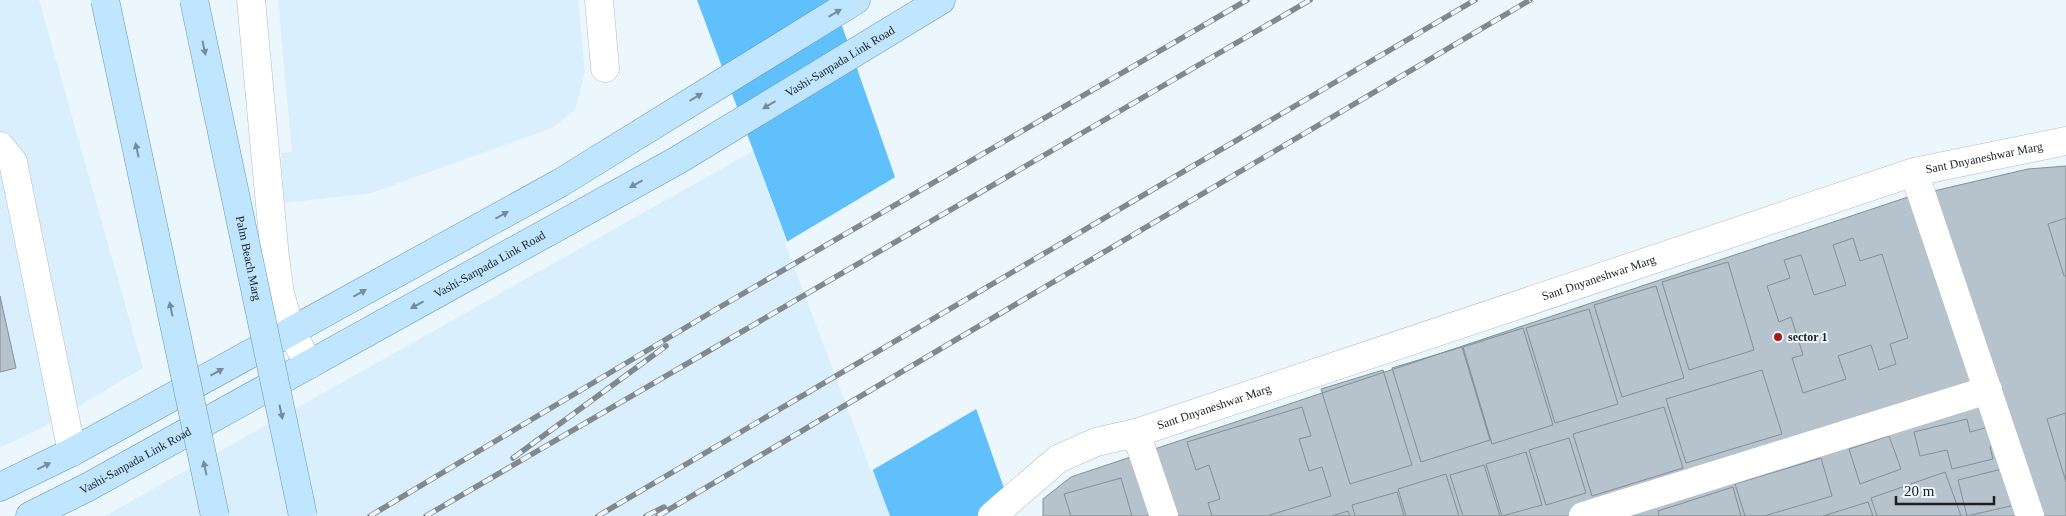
<svg xmlns="http://www.w3.org/2000/svg" width="2066" height="516" font-family="'Times New Roman',serif">
	<rect width="100%" height="100%" fill="#ebf6fd"/>
	<!-- built -->
	<path fill="#daeffd" d="M0,0H39L143,368L43,427L0,448Z
		M278,0H578L585,72L575,110L552,128L371,193L284,203L281,153L292,152Z
		M753,151L890,516H105Z"/>
	<!-- water -->
	<path fill="#5fc0fb" d="M697,0H833L1006,494L1005,516H890Z"/>
	<!-- pier -->
	<path fill="#ebf6fd" d="M897,176L978,408L871,471L785,243Z"/>
	<!-- building -->
	<path fill="#b6c3cc" stroke="#828f97" d="M2066,166V516H1043V499L1071,477L1908,197L2028,169Z
		M2066,218V276H2064L2048,224Z
		M1853,238L1860,261L1882,254L1908,338L1890,344L1896,364L1879,370L1871,345L1838,356L1846,379L1803,393L1792,358L1803,355L1791,317L1779,322L1767,286L1790,278L1784,260L1801,255L1814,295L1846,285L1833,245Z
		M1728,262L1754,350L1689,370L1662,282Z
		M1656,286L1684,378L1622,397L1594,305Z
		M0,296L16,368L0,372Z
		M1589,309L1618,404L1555,423L1526,328Z
		M1523,328L1553,425L1492,444L1463,347Z
		M1462,347L1490,440L1421,462L1392,368Z
		M1383,370L1412,465L1350,484L1321,389Z
		M1762,370L1782,434L1686,463L1666,399Z
		M1302,407L1311,436L1299,439L1309,471L1322,467L1331,496L1267,516H1212L1208,503L1220,499L1209,465L1196,470L1187,442Z
		M1664,407L1683,468L1592,496L1573,434Z
		M2066,413V482L2047,419Z
		M1967,419L1970,432L1996,425L2001,444L1990,447L1993,459L1952,469L1947,450L1920,456L1914,432Z
		M1889,436L1901,469L1860,484L1849,449Z
		M1569,438L1586,493L1546,505L1529,450Z
		M1526,452L1542,505L1502,516L1486,464Z
		M1821,458L1832,496L1764,516H1745L1735,484Z
		M1484,465L1500,516H1463L1450,475Z
		M2006,468L2015,505L1967,516L1958,480Z
		M1945,472L1961,516H1877L1871,498Z
		M1446,474L1459,516H1406L1398,489Z
		M1121,478L1132,516H1071L1064,494Z
		M1733,487L1741,516H1659L1658,511Z
		M1397,492L1404,516H1355L1352,505Z
		M1868,502L1873,516H1823Z
		M1348,511L1350,516H1332Z"/>
	<g fill="none" stroke-linecap="round" stroke-linejoin="round">
		<defs>
			<g id="minor">
				<path d="M251,0L275,258L280,294L291,331L309,365"/>
				<path d="M599,0L605,68"/>
				<path d="M0,146L13,162L72,452"/>
				<path d="M1914,172L2030,516"/>
				<path d="M1136,433L1164,516"/>
				<path id="s1" d="M992,516L1058,459L1096,442L1136,433L1914,172L2066,141"/>
				<path d="M1583,516L1988,390"/>
			</g>
			<g id="major">
				<path d="M0,487L72,452L560,183L856,0"/>
				<path id="s2" d="M30,516L88,487L678,160L941,0"/>
			</g>
		</defs>
		<!-- minor casing -->
		<use href="#minor" stroke="#b0bdc6" stroke-width="29"/>
		<!-- major casing -->
		<use href="#major" stroke="#6a95b2" stroke-width="29"/>
		<!-- minor -->
		<use href="#minor" stroke="#fff" stroke-width="28"/>
		<!-- major -->
		<use href="#major" stroke="#bfe5ff" stroke-width="28"/>
		<defs>
			<path id="rail" d="M513,458L666,346
				M370,516L720,307L1247,0
				M426,516L1310,0
				M598,516L1475,0
				M646,516L664,507
				M658,516L1530,0"/>
		</defs>
		<!-- rail casing -->
		<use href="#rail" stroke="#81898d" stroke-width="5.5"/>
		<!-- rail -->
		<use href="#rail" stroke="#ebf6fd" stroke-width="4" stroke-dasharray="11" stroke-linecap="butt"/>
		<defs>
			<g id="major-bridge">
				<path d="M105,0L215,516"/>
				<path id="s3" d="M194,0L303,516"/>
			</g>
		</defs>
		<!-- major-bridge casing -->
		<use href="#major-bridge" stroke="#6a95b2" stroke-width="29" stroke-linecap="butt"/>
		<!-- major-bridge -->
		<use href="#major-bridge" stroke="#bfe5ff" stroke-width="28"/>
	</g>
	<!-- one-way arrows -->
	<defs><path id="oneway-solid" d="M-6-.8H1V-3.2L6.5 0L1 3.2V.8H-6Z" transform="scale(1.25)"/></defs>
	<g fill="#758c9c">
		<use href="#oneway-solid" transform="translate(835 13) rotate(-31)"/>
		<use href="#oneway-solid" transform="translate(204 48) rotate(78)"/>
		<use href="#oneway-solid" transform="translate(696 97) rotate(-31)"/>
		<use href="#oneway-solid" transform="translate(769 105) rotate(149)"/>
		<use href="#oneway-solid" transform="translate(137 150) rotate(-102)"/>
		<use href="#oneway-solid" transform="translate(636 184) rotate(151)"/>
		<use href="#oneway-solid" transform="translate(502 215) rotate(-29)"/>
		<use href="#oneway-solid" transform="translate(360 293) rotate(-29)"/>
		<use href="#oneway-solid" transform="translate(417 305) rotate(151)"/>
		<use href="#oneway-solid" transform="translate(171 309) rotate(-102)"/>
		<use href="#oneway-solid" transform="translate(217 372) rotate(-29)"/>
		<use href="#oneway-solid" transform="translate(281 412) rotate(78)"/>
		<use href="#oneway-solid" transform="translate(44 466) rotate(-26)"/>
		<use href="#oneway-solid" transform="translate(205 468) rotate(-102)"/>
	</g>
	<!-- markers -->
	<circle fill="#ab1916" stroke="#ebf6fd" stroke-width="2" cx="1778" cy="337" r="5"/>
	<g text-anchor="middle" dominant-baseline="central" stroke-width="4" stroke-linejoin="round" paint-order="stroke">
		<!-- street labels -->
		<g font-size="12" fill="#1b2023" stroke="#ebf6fd">
			<text stroke="none"><textPath href="#s2" startOffset="929">Vashi-Sanpada Link Road</textPath></text>
			<text stroke="none"><textPath href="#s1" startOffset="1062">Sant Dnyaneshwar Marg</textPath></text>
			<text stroke="none"><textPath href="#s3" startOffset="264">Palm Beach Marg</textPath></text>
			<text stroke="none"><textPath href="#s2" startOffset="524">Vashi-Sanpada Link Road</textPath></text>
			<text stroke="none"><textPath href="#s1" startOffset="658">Sant Dnyaneshwar Marg</textPath></text>
			<text stroke="none"><textPath href="#s1" startOffset="252">Sant Dnyaneshwar Marg</textPath></text>
			<text stroke="none"><textPath href="#s2" startOffset="119">Vashi-Sanpada Link Road</textPath></text>
		</g>
		<!-- poi labels -->
		<g font-size="12" font-weight="bold" fill="#1b2023" stroke="#ebf6fd" text-anchor="start">
			<text x="1788" y="337">sector 1</text>
		</g>
	</g>
	<!-- scale -->
	<path d="M1896 496v8h98v-8" fill="none" stroke="#1b2023" stroke-width="2.5"/>
	<text x="1904" y="496" font-size="15" fill="#1b2023" stroke="#ebf6fd" stroke-width="4" paint-order="stroke">20 m</text>
</svg>
